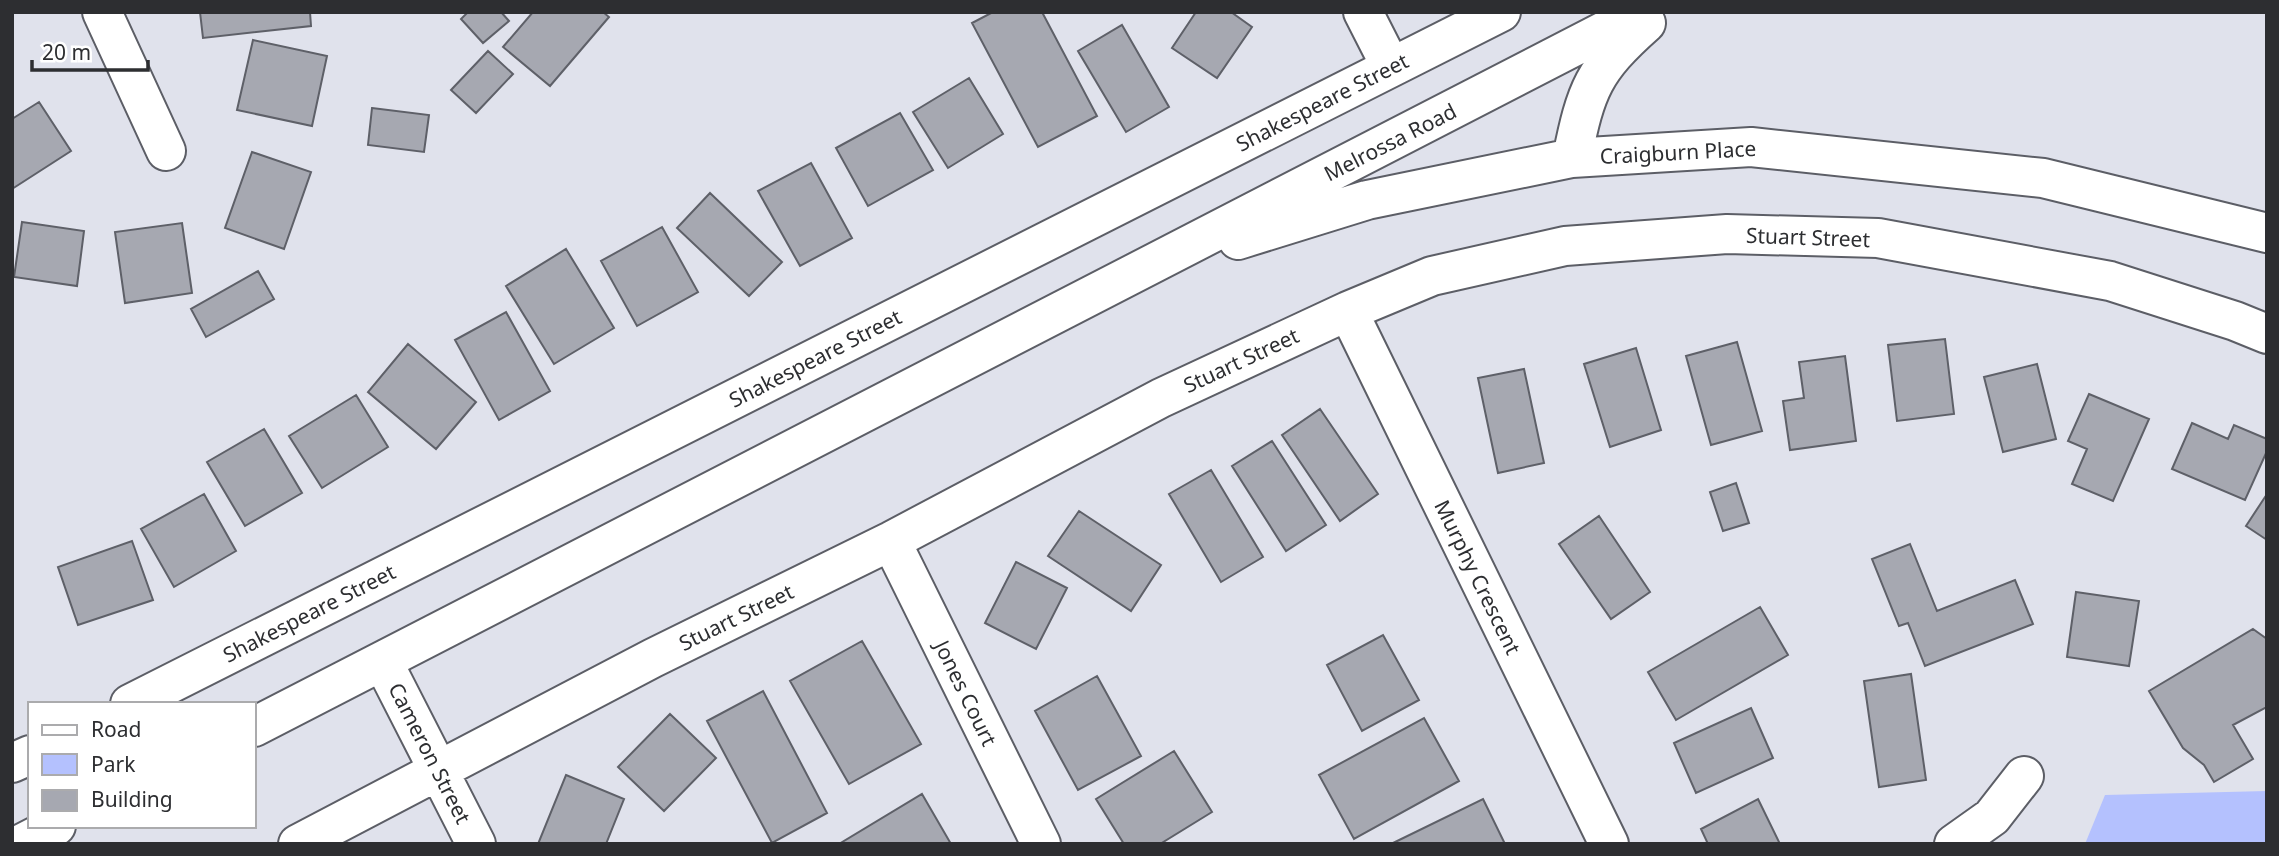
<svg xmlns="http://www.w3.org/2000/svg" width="2279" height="856" font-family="'Noto Sans',sans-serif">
	<rect width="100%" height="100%" fill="#e0e2ec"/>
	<!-- green -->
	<path fill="#b4c1fe" d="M2267,791V844H2085L2105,795Z"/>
	<!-- building -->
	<path fill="#a6a8b1" stroke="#5e6068" stroke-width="2" d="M200,12H310L311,26L203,38Z
		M468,12H501L509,21L483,43L461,19Z
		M533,12H603L609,17L550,86L503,47Z
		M993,12H1042L1097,116L1038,147L972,23Z
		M1196,12H1231L1252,27L1217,78L1172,48Z
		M1122,25L1169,107L1126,132L1078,51Z
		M253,40L327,56L312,126L237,110Z
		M488,51L513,74L476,113L451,90Z
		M969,78L1003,134L948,168L913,112Z
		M39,102L71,151L12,189V119Z
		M372,108L429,115L424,152L368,145Z
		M900,113L933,170L868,206L836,148Z
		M252,152L311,172L284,249L225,228Z
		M811,163L852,238L800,266L758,191Z
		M710,193L782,262L749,296L677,228Z
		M22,222L84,231L77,286L14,277Z
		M182,223L192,293L125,303L115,232Z
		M662,227L698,292L637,326L601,261Z
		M566,249L614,328L554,364L506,286Z
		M258,271L274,299L206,337L191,309Z
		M506,312L550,391L499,420L455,340Z
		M1945,339L1954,414L1897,421L1888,345Z
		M1737,342L1762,431L1711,445L1686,356Z
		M408,344L476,402L436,449L368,392Z
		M1636,348L1661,430L1610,447L1584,364Z
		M1845,356L1856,441L1790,450L1783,401L1804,398L1799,362Z
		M2037,364L2056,439L2003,452L1984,377Z
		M1524,369L1544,463L1498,473L1478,378Z
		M2089,394L2149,419L2113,501L2072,484L2087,449L2068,441Z
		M356,395L388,447L322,488L289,436Z
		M1320,409L1378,494L1340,521L1282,435Z
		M2192,423L2228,439L2234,425L2267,439V451L2245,500L2172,469Z
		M264,429L302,493L245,526L207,462Z
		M1272,441L1326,525L1286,551L1232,466Z
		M1211,470L1263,557L1221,582L1169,494Z
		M1736,483L1749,523L1723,531L1710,492Z
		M204,494L236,551L174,587L141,529Z
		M2267,494V540L2246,526Z
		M1079,511L1161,565L1131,611L1048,556Z
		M1599,516L1650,592L1611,619L1559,544Z
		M132,541L153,600L78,625L58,567Z
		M1910,544L1937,611L2015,580L2033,624L1925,666L1908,623L1899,626L1872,559Z
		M1016,562L1067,588L1036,649L985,623Z
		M2076,592L2139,601L2129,666L2067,657Z
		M1760,607L1788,655L1676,720L1648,672Z
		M2253,629L2267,639V707L2233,725L2253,759L2214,782L2204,765L2183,748L2149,691Z
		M1383,635L1419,700L1362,731L1327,665Z
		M862,641L921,744L849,784L790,681Z
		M1911,674L1926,780L1879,787L1864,681Z
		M1097,676L1141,756L1078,790L1035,711Z
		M763,691L827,813L772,843L707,721Z
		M1751,708L1773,758L1696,793L1674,743Z
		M670,714L716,758L664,811L618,767Z
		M1424,718L1459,781L1354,839L1319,775Z
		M1174,751L1212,812L1160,844H1124L1096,799Z
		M566,775L624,799L606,844H538Z
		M922,794L951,844H839Z
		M1483,799L1505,844H1391Z
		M1758,799L1780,844H1708L1701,829Z"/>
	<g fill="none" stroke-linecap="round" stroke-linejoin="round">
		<defs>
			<path id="minor" d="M102,12L166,151
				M1363,12L1391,67
				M1572,158C1586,89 1593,70 1646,23
				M1238,240L1367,200L1572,158L1751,147L2043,178L2267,233
				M1348,311L1609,844
				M891,541L1041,844
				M383,662L476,844
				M130,704L1501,12
				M254,727L1641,12
				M12,763L30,755
				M21,844L56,826
				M298,844L653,658L891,541L1161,398L1348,311L1432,276L1565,246L1727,234L1878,238L2110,281L2235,321L2267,334
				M1954,844L1992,817L2024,776"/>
		</defs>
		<!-- minor casing -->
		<use href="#minor" stroke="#5c5e66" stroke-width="42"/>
		<!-- minor -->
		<use href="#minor" stroke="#fff" stroke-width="38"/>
	</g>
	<g text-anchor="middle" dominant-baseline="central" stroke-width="6" stroke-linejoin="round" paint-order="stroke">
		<!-- street labels -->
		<g font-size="21" fill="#2d2e31" stroke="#fff">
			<text transform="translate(1322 102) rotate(-27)">Shakespeare Street</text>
			<text transform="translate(1390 142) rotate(-27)">Melrossa Road</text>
			<text transform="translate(1678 152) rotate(-3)">Craigburn Place</text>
			<text transform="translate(1808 237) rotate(2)">Stuart Street</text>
			<text transform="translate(815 358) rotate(-27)">Shakespeare Street</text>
			<text transform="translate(1241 360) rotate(-25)">Stuart Street</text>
			<text transform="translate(1478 577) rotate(64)">Murphy Crescent</text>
			<text transform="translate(309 613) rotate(-27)">Shakespeare Street</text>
			<text transform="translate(736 617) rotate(-26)">Stuart Street</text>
			<text transform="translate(966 693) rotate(64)">Jones Court</text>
			<text transform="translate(430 753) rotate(63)">Cameron Street</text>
		</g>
	</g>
	<!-- border -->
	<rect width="2279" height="856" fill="none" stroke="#2d2e31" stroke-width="28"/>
	<!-- legend -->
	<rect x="28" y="702" width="228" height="126" fill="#ffffff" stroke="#ababad" stroke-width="2"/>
	<rect x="42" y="725" width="35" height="10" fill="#ffffff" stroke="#ababad" stroke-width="2"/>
	<text x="91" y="737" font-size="21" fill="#2d2e31">Road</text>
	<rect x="42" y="754" width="35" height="21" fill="#b4c1fe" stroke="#ababad" stroke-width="2"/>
	<text x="91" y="772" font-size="21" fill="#2d2e31">Park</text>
	<rect x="42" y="790" width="35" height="21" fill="#a6a8b1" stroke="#ababad" stroke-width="2"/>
	<text x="91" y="807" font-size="21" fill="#2d2e31">Building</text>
	<!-- scale -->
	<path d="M32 60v10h116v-10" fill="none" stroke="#2d2e31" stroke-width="3.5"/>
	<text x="42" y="60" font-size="21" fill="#2d2e31" stroke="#ffffff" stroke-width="5" paint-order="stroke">20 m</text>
</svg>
